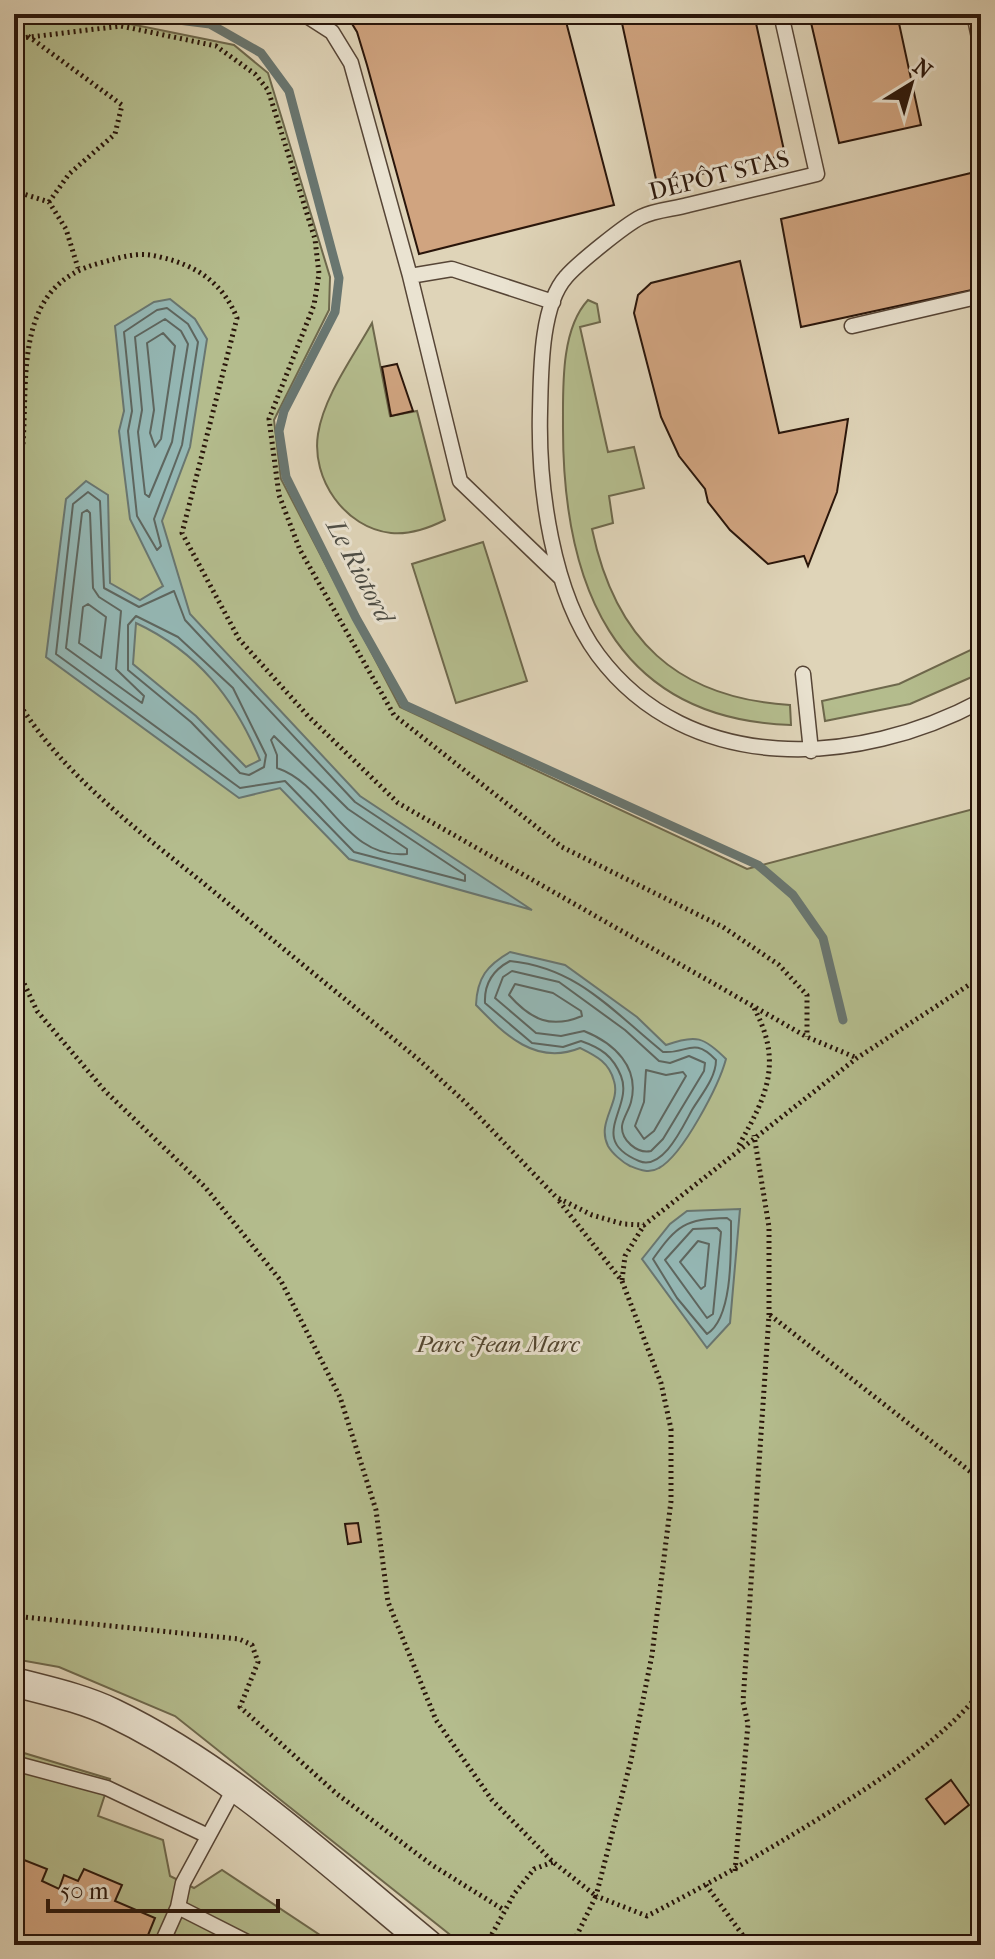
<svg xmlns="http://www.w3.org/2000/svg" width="995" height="1959" font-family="'IM FELL French Canon',serif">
	<rect width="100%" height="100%" fill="#dfd4b8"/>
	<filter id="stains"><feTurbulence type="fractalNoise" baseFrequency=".0025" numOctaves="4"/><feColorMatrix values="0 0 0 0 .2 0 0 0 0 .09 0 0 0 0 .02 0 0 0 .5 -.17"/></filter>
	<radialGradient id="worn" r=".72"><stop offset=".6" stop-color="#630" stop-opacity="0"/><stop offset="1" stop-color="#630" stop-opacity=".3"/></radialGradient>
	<!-- green -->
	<path fill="#b4bc8d" stroke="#6e684c" stroke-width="2" d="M14,14H81L234,45L268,73L330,277L329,310L274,420L281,479L400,707L747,869L981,807V1945H463L175,1716L59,1667L14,1659Z
		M588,300L597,304L600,322L580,327L608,452L634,447L644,488L609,496L613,523L592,529C615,639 676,698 790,705L791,725C611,719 562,580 563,423C563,386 561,329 588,300Z
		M372,323L390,416L417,411L445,520C429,528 410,535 391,533C345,528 311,479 318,434C324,396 353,357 372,323Z
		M483,542L527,681L456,703L412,564Z
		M981,645V673L910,704L825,721L822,701L899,684Z
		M14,1750L110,1779L98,1816L163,1840L170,1876L194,1888L222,1870L335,1945H14Z"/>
	<!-- water -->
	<path fill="#94b7b4" stroke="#697670" stroke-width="2" fill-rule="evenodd" d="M170,299L195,319L207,339L190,447L162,521L190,614L360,796L532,910L349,859L280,788L239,798L46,657L66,499L86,481L108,495L110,583L140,600L163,586L130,519L119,431L124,411L115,326L154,302ZM136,623C198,652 234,698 260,760L246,767L196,716L133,664Z
		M510,952L565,965L637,1017L666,1045C696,1034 704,1037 726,1059C719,1085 683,1155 659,1168C649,1174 640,1170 630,1166C622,1162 612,1153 608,1146C596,1122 621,1103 614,1081C609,1062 596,1056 580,1048C536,1066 505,1035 476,1005C477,978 487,965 510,952Z
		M740,1209L730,1323L707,1348L642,1259L670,1224L687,1211Z"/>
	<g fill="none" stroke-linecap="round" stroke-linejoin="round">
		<!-- shore -->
		<path stroke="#5e665f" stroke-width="2" d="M167,308L188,324L198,342L182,445L154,519L161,546L157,550L137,516L128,431L132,411L124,332L157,310Z
			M165,319L181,331L188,344L172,442L149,497L145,494L138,432L142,410L135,337Z
			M163,333L175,346L161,439L155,447L150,433L154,410L147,343Z
			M88,492L100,501L104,588L139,607L174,591L185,620L355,802L465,875V881L354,852L285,781L240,788L56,654L73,504Z
			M87,510L90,513L93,588L99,597L121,611L116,669L144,696L142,703L66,648L82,513Z
			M88,604L106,617L101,658L79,643L83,607Z
			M136,616L178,637L233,688L266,755L264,767L249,775L240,773L191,722L128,670V625Z
			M274,736L348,809L407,849V854C345,860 328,785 277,768V755L271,740Z
			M510,961C579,968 613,1012 663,1052C688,1054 693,1036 716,1060C716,1078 701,1095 692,1110C683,1126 663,1171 639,1161C586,1139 634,1108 621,1076C613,1056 601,1048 581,1041L563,1047L532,1043L485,1003C484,983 493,970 510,961Z
			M512,971L559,982L625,1030L659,1061L670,1063L689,1056L705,1063L704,1071L663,1139L651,1151C637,1154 621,1140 622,1126C623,1118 629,1110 631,1102C640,1067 614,1043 584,1031L561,1036L536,1033L495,998L503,977Z
			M515,984L553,993L581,1011L582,1016C551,1029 531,1020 509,995Z
			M646,1070L666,1075L683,1072L686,1076L654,1131L644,1139L635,1126L644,1102Z
			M727,1218L731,1221C731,1251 733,1318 707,1334L677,1298L653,1259C677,1225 685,1219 727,1218Z
			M717,1228L721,1232L713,1314L707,1318L665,1260L693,1229Z
			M698,1241L709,1244L705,1286L701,1289L680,1262Z"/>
		<!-- stream -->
		<path stroke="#697670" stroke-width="9" d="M131,14L210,24L261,53L289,91L339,278L335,312L284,411L279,431L286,477L356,618L405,705L758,865L793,895L823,938L843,1020"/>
	</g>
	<!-- building -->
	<path fill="#d0a480" stroke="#29150a" stroke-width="2" d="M346,14H564L614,205L419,254L367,65L357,32Z
		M620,14H754L785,155L657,184Z
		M809,14H897L921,125L839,143Z
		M975,172L981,196V288L801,327L781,219Z
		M740,261L779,433L848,419L837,492L808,566L804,556L768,564L730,530L708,502L705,489L679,456L661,417L634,313L638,295L651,283Z
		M397,364L413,411L391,416L382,367Z
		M358,1523L361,1542L348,1544L345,1524Z
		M951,1780L969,1805L945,1824L926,1799Z
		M14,1856L47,1869L42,1881L59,1889L64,1875L78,1881L84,1869L122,1885L115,1901L155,1918L144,1945H42L32,1941L30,1945H14Z"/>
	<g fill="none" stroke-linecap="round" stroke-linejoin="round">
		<defs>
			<path id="service" d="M304,14L332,32L351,63L410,276L452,269L553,302
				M781,14L817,174C774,184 731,195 688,205C674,209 654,210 641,217C625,225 577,264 566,277C540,306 541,375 540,411C538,486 552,593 598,655C689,777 858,767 981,701
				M974,14L981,47
				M410,276L460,481L561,578
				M852,326L981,296
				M803,674L811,751
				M14,1763L107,1788L208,1836
				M234,1789L183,1883L178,1907L253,1945
				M161,1945L178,1907"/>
			<path id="minor" d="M14,1682C48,1691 82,1698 113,1713C230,1769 329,1863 429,1945"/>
		</defs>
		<!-- service casing -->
		<use href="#service" stroke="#564536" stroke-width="17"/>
		<!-- minor casing -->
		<use href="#minor" stroke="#564536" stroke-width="31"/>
		<!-- path -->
		<path stroke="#29150a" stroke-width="5" stroke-dasharray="2 4" stroke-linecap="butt" d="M28,36L122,105L115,134L69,174L49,202
			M14,39L121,26L216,46L255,74L268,90L315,239L319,274L314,305L269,419L279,495L300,550L394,715L562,847L723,927L779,965L807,995V1037
			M14,191L49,202L66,229L78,268
			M14,485C17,471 22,457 23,443C28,373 14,285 100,263C122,257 138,251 160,257C196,265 223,283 237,318L182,533L239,639L308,716L398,803L807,1037L857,1058
			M14,695C58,771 135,828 202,882C274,941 346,1000 418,1059L465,1102L556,1197L592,1215L623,1224L644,1225L857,1058L981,977
			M14,962L37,1011L105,1091L205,1187L281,1281L340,1397L376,1510L388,1602L436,1720L492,1800L553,1862L596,1896L572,1945
			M739,1145C768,1094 783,1061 753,1006
			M559,1201L622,1281L661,1383L671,1429V1501L652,1655L631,1760L596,1896L647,1916C707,1885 765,1852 823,1816C880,1780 937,1744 981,1692
			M622,1280L625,1256L644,1225
			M770,1315L981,1480
			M14,1616L239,1639L252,1645L258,1662L240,1707L337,1794L432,1865L504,1910
			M735,1871L748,1724L743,1702L769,1315V1227L754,1135
			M706,1885L750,1945
			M486,1945L514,1894L534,1869L553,1862"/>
		<!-- service -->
		<use href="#service" stroke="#eae3d1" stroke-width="14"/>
		<!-- minor -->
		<use href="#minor" stroke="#eae3d1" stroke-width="28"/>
	</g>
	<g text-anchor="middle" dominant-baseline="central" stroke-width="6" stroke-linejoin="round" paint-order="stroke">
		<!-- street labels -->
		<g font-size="24" fill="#29150a" stroke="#eae3d1">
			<text transform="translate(719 175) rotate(-14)">DÉPÔT STAS</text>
		</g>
		<!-- park labels -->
		<g font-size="24" font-style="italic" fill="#534731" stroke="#eae3d1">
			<text x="498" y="1344">Parc Jean Marc</text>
		</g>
		<!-- water labels -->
		<g font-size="26" font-style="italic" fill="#4e4e46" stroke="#eae3d1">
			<text transform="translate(360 571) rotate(62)">Le Riotord</text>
		</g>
	</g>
	<!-- margin -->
	<rect width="995" height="1959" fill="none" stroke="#dfd4b8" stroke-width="48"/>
	<rect x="16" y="16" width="963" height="1927" fill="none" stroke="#29150a" stroke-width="4"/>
	<rect x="24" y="24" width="947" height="1911" fill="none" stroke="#29150a" stroke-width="2"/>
	<!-- north arrow -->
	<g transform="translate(911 84) rotate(37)" stroke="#eae3d1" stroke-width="6" paint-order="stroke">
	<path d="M0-6L14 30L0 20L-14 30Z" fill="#29150a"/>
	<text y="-12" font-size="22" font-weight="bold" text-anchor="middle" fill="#29150a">N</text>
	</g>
	<!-- scale -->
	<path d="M48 1899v12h230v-12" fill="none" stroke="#29150a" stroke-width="4"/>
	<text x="60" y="1899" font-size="24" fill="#29150a" stroke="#eae3d1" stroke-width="6" paint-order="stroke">50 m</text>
	<rect width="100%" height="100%" filter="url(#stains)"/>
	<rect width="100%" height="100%" fill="url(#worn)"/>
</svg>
